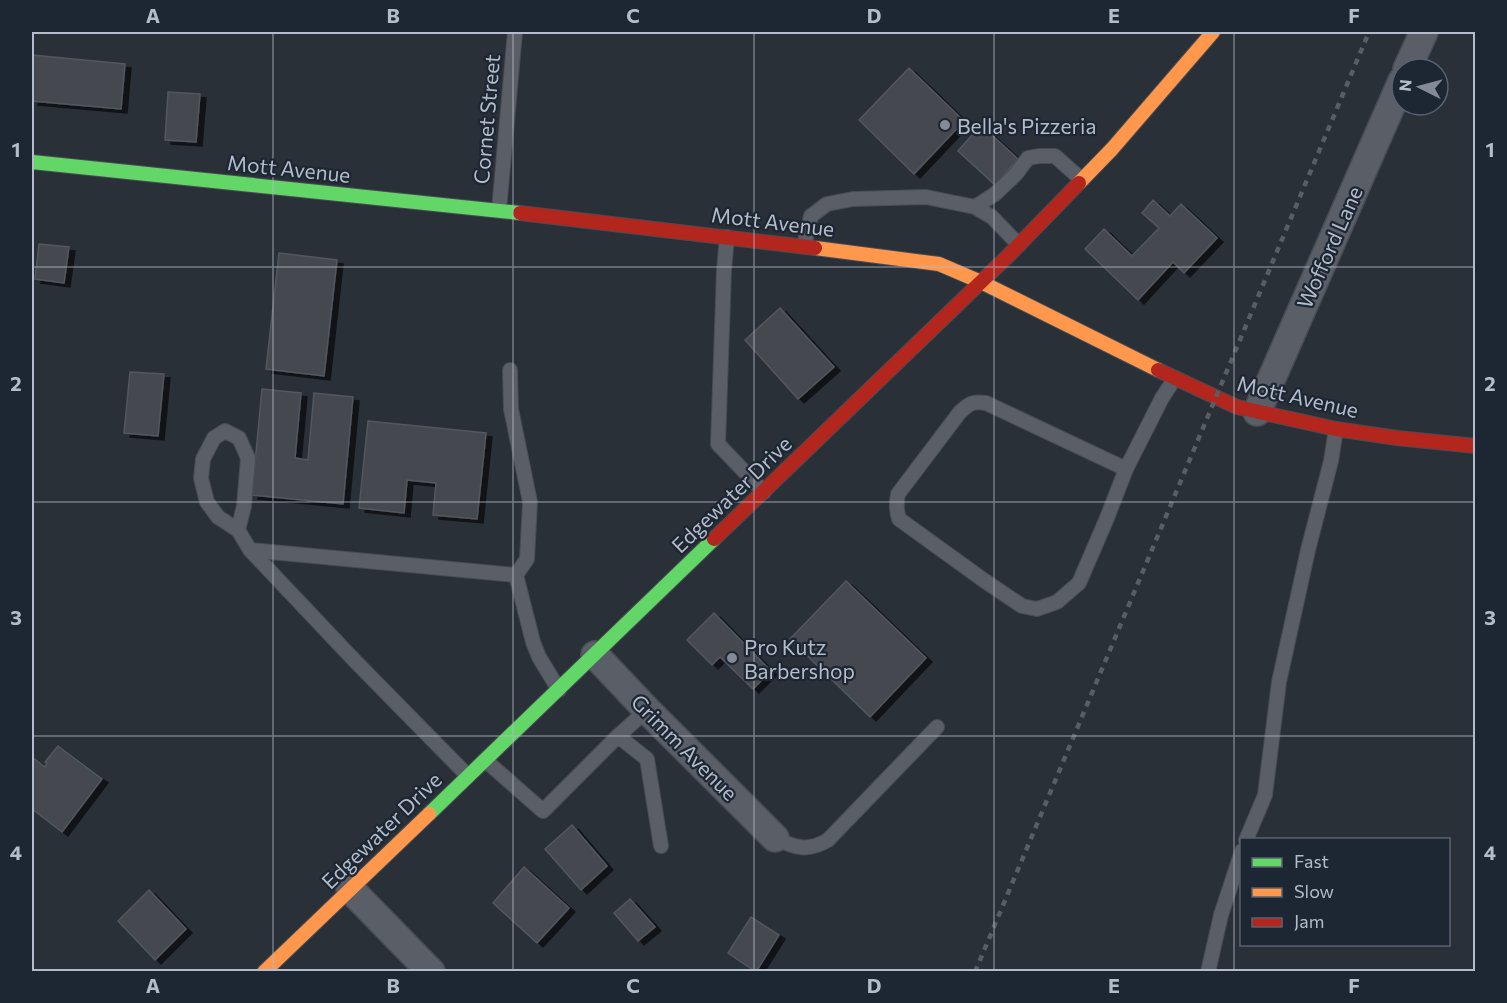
<svg xmlns="http://www.w3.org/2000/svg" width="1507" height="1003" font-family="Commissioner,sans-serif">
	<defs>
		<filter id="shadow"><feDropShadow dx="6" dy="4" stdDeviation="0" flood-color="#0009"/></filter>
	</defs>
	<rect width="100%" height="100%" fill="#2a3038"/>
	<!-- building -->
	<path fill="#444950" stroke="#52575f" stroke-width="1.5" filter="url(#shadow)" d="M32,55L125,64L121,109L32,101Z
		M909,68L964,121L914,174L859,120Z
		M168,92L200,94L196,142L165,140Z
		M981,125L1018,159L995,185L958,151Z
		M1153,200L1170,216L1181,204L1217,238L1184,273L1173,262L1138,300L1085,249L1104,229L1132,256L1159,228L1142,213Z
		M39,244L69,247L64,283L35,279Z
		M279,253L337,260L324,376L266,369Z
		M780,308L834,367L798,399L745,340Z
		M130,372L164,374L158,436L124,433Z
		M262,389L301,393L295,458L308,460L314,393L353,397L343,504L252,495Z
		M368,421L486,433L477,519L433,515L436,483L407,480L404,513L359,508Z
		M846,581L926,658L870,717L790,639Z
		M714,613L771,671L753,689L720,657L712,665L687,640Z
		M58,746L102,779L62,832L32,809V757L45,767L47,763L45,762Z
		M572,825L607,866L581,890L545,849Z
		M524,867L569,908L537,943L493,903Z
		M149,890L186,929L155,960L118,921Z
		M630,899L655,927L638,941L614,913Z
		M751,917L779,935L756,972L728,953Z"/>
	<g fill="none" stroke-linecap="round" stroke-linejoin="round">
		<defs>
			<path id="lane" d="M975,207L995,194L1016,174L1028,158L1039,156H1055L1082,180
				M499,210L515,32
				M727,237L724,270L718,444L764,492
				M804,246L811,216L827,204L853,199L926,197L975,207L992,217L1019,245
				M510,370L511,409L530,502L527,559L516,575
				M1126,469L986,403C973,401 970,403 960,412L898,494C896,504 896,510 899,519L982,579L1022,606L1037,609L1057,602L1079,583L1107,518L1126,469L1162,398L1175,378
				M238,530L244,506L248,458L239,438L225,431L214,438L203,459L201,478L207,502L218,517L238,530L250,550
				M618,736L647,759L661,846
				M485,760L543,811L618,736L647,710
				M468,776L355,661L250,550L516,575L533,642L539,657L559,690
				M775,838C795,848 808,852 828,840L937,727
				M1246,840L1265,795L1279,682L1308,550L1331,461L1336,429
				M1208,972L1221,915L1242,851"/>
			<path id="street" d="M1407,69L1424,32
				M1257,412L1402,81
				M595,655L647,710L775,838
				M350,889L431,972"/>
			<path id="fast" d="M32,162L520,213
				M429,814L714,539"/>
			<path id="slow" d="M1079,183L1112,149L1213,32
				M815,248L939,264L981,282L1158,370
				M264,972L429,814"/>
			<path id="jam" d="M520,213L815,248
				M1158,370L1237,407L1336,429L1397,438L1476,446
				M714,539L1010,254L1079,183"/>
		</defs>
		<!-- lane casing -->
		<use href="#lane" stroke="#484c53" stroke-width="16"/>
		<!-- street casing -->
		<use href="#street" stroke="#484c53" stroke-width="30"/>
		<!-- fast casing -->
		<use href="#fast" stroke="#484c53" stroke-width="16"/>
		<!-- slow casing -->
		<use href="#slow" stroke="#484c53" stroke-width="16"/>
		<!-- jam casing -->
		<use href="#jam" stroke="#484c53" stroke-width="16"/>
		<!-- lane -->
		<use href="#lane" stroke="#5a5e66" stroke-width="14"/>
		<!-- street -->
		<use href="#street" stroke="#5a5e66" stroke-width="27"/>
		<!-- fast -->
		<use href="#fast" stroke="#63d668" stroke-width="14"/>
		<!-- slow -->
		<use href="#slow" stroke="#ff974d" stroke-width="14"/>
		<!-- jam -->
		<use href="#jam" stroke="#b3261e" stroke-width="14"/>
		<!-- rail -->
		<path stroke="#595d64" stroke-width="4.5" stroke-dasharray="6 6" stroke-linecap="butt" d="M975,972L1369,32"/>
	</g>
	<!-- grid -->
	<path fill="none" stroke="#b4bcc9" stroke-width="1.5" stroke-opacity="0.55" d="M273,32V972M513,32V972M754,32V972M994,32V972M1234,32V972M32,267H1476M32,502H1476M32,736H1476"/>
	<!-- markers -->
	<g fill="#848b96" stroke="#1d2633" stroke-width="2">
		<circle cx="945" cy="125" r="6"/>
		<circle cx="732" cy="658" r="6"/>
	</g>
	<g text-anchor="middle" dominant-baseline="central" stroke-width="4.5" stroke-linejoin="round" paint-order="stroke">
		<!-- street labels -->
		<g font-size="21" fill="#b4bcc9" stroke="#1d2633">
			<text transform="translate(486 119) rotate(-85)">Cornet Street</text>
			<text transform="translate(289 168) rotate(6)">Mott Avenue</text>
			<text transform="translate(773 221) rotate(7)">Mott Avenue</text>
			<text transform="translate(1329 247) rotate(-66)">Wofford Lane</text>
			<text transform="translate(1298 396) rotate(13)">Mott Avenue</text>
			<text transform="translate(731 494) rotate(-44)">Edgewater Drive</text>
			<text transform="translate(685 747) rotate(45)">Grimm Avenue</text>
			<text transform="translate(381 830) rotate(-44)">Edgewater Drive</text>
		</g>
		<!-- poi labels -->
		<g font-size="21" fill="#b4bcc9" stroke="#1d2633" text-anchor="start">
			<text x="957" y="125">Bella's Pizzeria</text>
			<text x="744" y="646">Pro Kutz<tspan x="744" dy="24">Barbershop</tspan></text>
		</g>
	</g>
	<!-- border -->
	<rect width="1507" height="1003" fill="none" stroke="#1d2633" stroke-width="66"/>
	<!-- legend -->
	<rect x="1240" y="838" width="210" height="108" fill="#1d2633" stroke="#59626f" stroke-width="1.5"/>
	<rect x="1252" y="858" width="30" height="9" fill="#63d668" stroke="#59626f" stroke-width="1.5"/>
	<text x="1294" y="868" font-size="18" fill="#b4bcc9">Fast</text>
	<rect x="1252" y="888" width="30" height="9" fill="#ff974d" stroke="#59626f" stroke-width="1.5"/>
	<text x="1294" y="898" font-size="18" fill="#b4bcc9">Slow</text>
	<rect x="1252" y="918" width="30" height="9" fill="#b3261e" stroke="#59626f" stroke-width="1.5"/>
	<text x="1294" y="928" font-size="18" fill="#b4bcc9">Jam</text>
	<!-- north arrow -->
	<g transform="translate(1420 87) rotate(276)"><circle r="28" fill="#1d2633" stroke="#59626f" stroke-width="1.5"/>
	<path d="M0-4.5L10 22L0 15L-10 22Z" fill="#848b96"/>
	<text y="-9" font-size="16" font-weight="bold" text-anchor="middle" fill="#b4bcc9">N</text>
	</g>
	<rect x="33" y="33" width="1441" height="937" fill="none" stroke="#b4bcc9" stroke-width="2"/>
	<g font-size="20" text-anchor="middle" font-weight="bold" fill="#b4bcc9">
		<text x="153" y="23">A</text>
		<text x="393" y="23">B</text>
		<text x="633" y="23">C</text>
		<text x="874" y="23">D</text>
		<text x="1114" y="23">E</text>
		<text x="1354" y="23">F</text>
		<text x="16" y="157">1</text>
		<text x="1490" y="157">1</text>
		<text x="16" y="391">2</text>
		<text x="1490" y="391">2</text>
		<text x="16" y="625">3</text>
		<text x="1490" y="625">3</text>
		<text x="16" y="860">4</text>
		<text x="1490" y="860">4</text>
		<text x="153" y="993">A</text>
		<text x="393" y="993">B</text>
		<text x="633" y="993">C</text>
		<text x="874" y="993">D</text>
		<text x="1114" y="993">E</text>
		<text x="1354" y="993">F</text>
	</g>
</svg>
